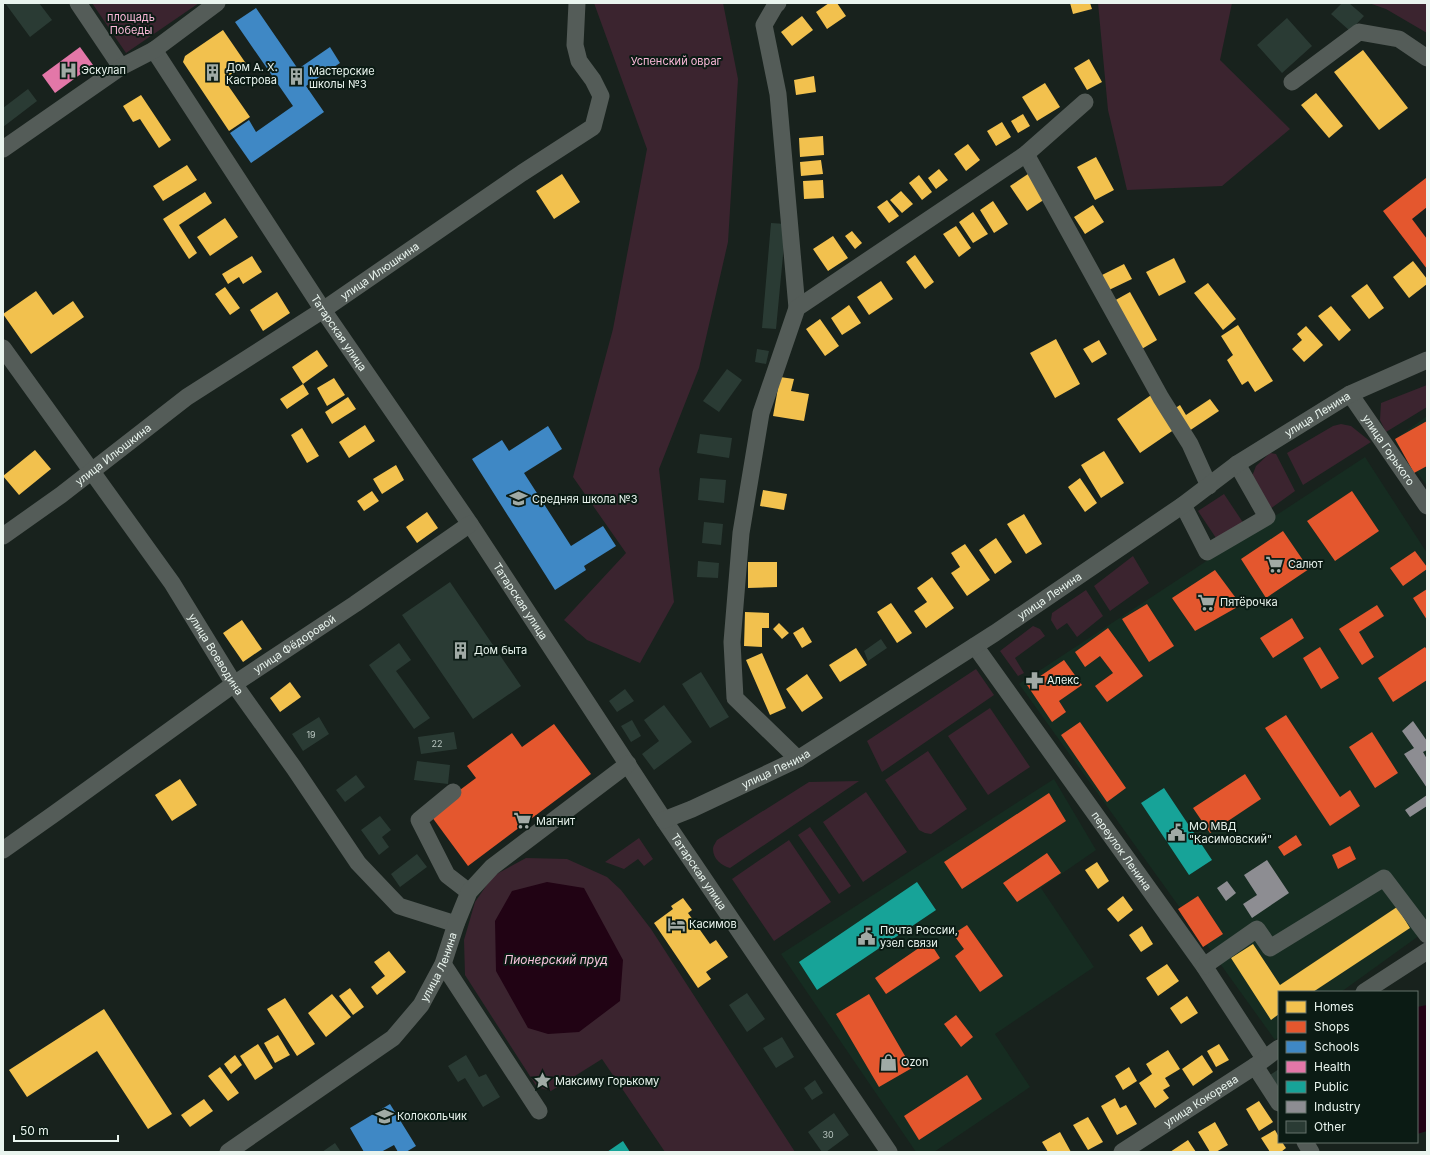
<svg xmlns="http://www.w3.org/2000/svg" width="1430" height="1155" font-family="Inter,sans-serif">
	<rect width="100%" height="100%" fill="#18221d"/>
	<!-- built -->
	<path fill="#162c21" d="M1427,416V486L1394,440Z
		M1365,457L1427,553V930L1341,992H1279V1037L1275,1040L1019,684Z
		M1054,779L1096,850L1041,888L1094,967L995,1034L1030,1087L934,1152H916L781,954Z"/>
	<!-- green -->
	<path fill="#3b242f" d="M92,3H199L126,53Z
		M594,3H723L738,79L728,242L699,368L659,469L674,602L640,663L587,640L564,620L626,553L573,477L613,329L647,149Z
		M1098,3H1232L1220,60L1290,129L1222,186L1127,190L1108,110Z
		M1369,3H1427V33L1386,9Z
		M1427,385V407L1386,432L1380,420L1381,403Z
		M1341,424L1351,426L1371,442L1303,485L1287,453L1333,426Z
		M1270,453L1276,454L1295,491L1270,509L1251,479L1256,466Z
		M1224,494L1244,524L1216,538L1198,511Z
		M1133,556L1149,583L1110,611L1094,586Z
		M1086,590L1103,616L1077,637L1067,623L1057,630L1051,620L1052,613Z
		M1033,626L1040,629L1045,636L1015,658L1024,673L1018,676L1000,651Z
		M976,669L994,695L882,772L867,741Z
		M990,708L1030,767L988,795L948,736Z
		M928,751L967,809L931,834L925,833L919,830L885,780Z
		M859,781L730,868C722,866 713,859 713,849C713,846 716,842 717,840L809,782Z
		M866,792L907,852L863,882L823,822Z
		M810,827L851,886L839,894L798,835Z
		M639,838L653,859L644,866L638,859L624,869L605,862Z
		M789,840L831,902L774,941L732,879Z
		M526,858L567,859L607,877L621,890L651,929L795,1152H665L602,1059L551,1091L537,1087L465,975L464,940L475,902L493,876Z"/>
	<!-- water -->
	<path fill="#210314" d="M547,882L584,888L623,960L620,1001L579,1032L548,1034L528,1028L496,971L495,921L512,891Z
		M1427,1005V1131L1417,1134V1007Z"/>
	<!-- homes -->
	<path fill="#f2c14e" d="M829,3H837L846,16L827,29L816,12Z
		M1070,3H1090L1092,9L1073,14Z
		M802,16L813,30L792,46L781,32Z
		M223,30L247,65L225,81L250,117L229,131L183,62L185,56Z
		M1363,50L1408,108L1379,130L1334,72Z
		M1089,59L1102,82L1087,90L1074,68Z
		M814,76L816,92L796,95L794,80Z
		M1045,83L1060,107L1037,121L1022,97Z
		M1316,93L1343,126L1329,138L1301,105Z
		M141,95L171,140L159,148L140,119L133,122L123,106Z
		M1023,114L1030,126L1018,133L1011,121Z
		M1002,122L1011,137L996,146L987,131Z
		M823,136L824,155L800,157L799,138Z
		M968,144L980,160L966,171L954,154Z
		M1096,157L1114,190L1095,200L1077,167Z
		M821,160L823,174L801,176L800,162Z
		M187,165L197,180L163,201L153,186Z
		M939,169L948,180L936,189L928,178Z
		M562,174L580,202L554,219L536,191Z
		M1028,174L1045,199L1027,211L1010,186Z
		M919,175L932,192L922,200L909,183Z
		M823,180L824,198L804,199L803,181Z
		M901,191L913,204L902,213L890,200Z
		M205,192L212,203L179,225L197,253L189,259L163,219Z
		M887,200L899,216L889,223L877,207Z
		M993,201L1008,224L994,233L980,210Z
		M1093,205L1104,222L1085,234L1074,217Z
		M973,212L988,234L973,243L959,222Z
		M225,218L238,237L210,256L197,237Z
		M956,226L971,248L959,257L943,234Z
		M852,231L862,243L855,249L845,236Z
		M833,236L848,258L828,271L813,249Z
		M915,255L934,282L925,289L906,262Z
		M252,256L262,272L243,284L239,277L228,284L222,274Z
		M1174,258L1186,282L1159,296L1146,272Z
		M1413,261L1427,279V284L1409,298L1393,277Z
		M1124,264L1132,279L1109,290L1102,275Z
		M881,281L893,299L869,315L857,297Z
		M1208,283L1236,319L1223,330L1194,293Z
		M1367,284L1384,308L1369,319L1351,296Z
		M225,287L240,308L230,315L215,294Z
		M36,291L53,315L73,301L84,317L31,354L3,314Z
		M277,292L290,313L263,331L250,310Z
		M1130,292L1157,340L1140,350L1112,302Z
		M849,305L861,323L842,335L831,318Z
		M1331,306L1351,330L1339,341L1318,316Z
		M820,319L839,346L825,356L806,329Z
		M1238,325L1273,381L1255,392L1248,381L1242,385L1227,360L1233,355L1221,336Z
		M1306,326L1323,345L1304,362L1292,349L1302,340L1297,334Z
		M1056,339L1080,384L1055,398L1030,353Z
		M1099,340L1107,354L1092,363L1083,349Z
		M317,350L328,366L303,384L309,394L287,409L280,399L303,384L292,367Z
		M780,377L794,379L791,391L809,394L804,421L773,416Z
		M334,378L345,395L327,406L317,388Z
		M1154,393L1178,427L1140,453L1117,419Z
		M348,397L356,409L332,424L325,412Z
		M1210,399L1219,411L1186,433L1171,411L1180,405L1186,415Z
		M365,425L375,441L349,458L339,442Z
		M302,428L319,456L307,463L291,435Z
		M35,450L51,469L19,495L3,476Z
		M1104,451L1124,483L1101,498L1081,465Z
		M396,465L404,480L382,494L373,479Z
		M1080,478L1097,503L1085,512L1068,487Z
		M763,490L787,494L784,510L760,506Z
		M372,491L379,501L364,511L357,501Z
		M427,512L438,528L417,543L406,527Z
		M1024,514L1042,544L1026,554L1007,524Z
		M996,538L1012,562L995,574L979,550Z
		M965,544L990,580L967,596L951,573L960,567L951,553Z
		M748,562H777V587L748,588Z
		M932,577L954,608L926,628L914,611L927,602L917,588Z
		M891,603L912,633L897,643L877,612Z
		M745,612L769,613V628H762V647L744,646Z
		M242,620L262,649L243,662L223,633Z
		M779,623L789,633L782,639L773,629Z
		M803,627L812,642L802,648L793,633Z
		M856,648L867,665L840,682L829,665Z
		M762,653L786,708L770,715L746,660Z
		M807,674L823,698L802,712L786,689Z
		M290,682L301,697L280,712L270,698Z
		M180,779L197,805L172,821L155,795Z
		M1097,862L1109,881L1098,889L1085,870Z
		M1123,896L1133,910L1118,922L1107,909Z
		M683,898L692,910L688,913L710,944L716,940L728,957L706,972L711,979L698,988L654,923L673,909L671,906Z
		M1397,907L1410,928L1313,992H1279V1014L1271,1020L1231,958L1253,944L1280,985Z
		M1142,926L1153,944L1141,952L1129,935Z
		M389,951L406,972L377,995L371,987L385,976L374,962Z
		M1167,964L1179,981L1158,996L1146,978Z
		M350,988L364,1007L353,1015L339,996Z
		M332,994L351,1017L326,1037L308,1013Z
		M1187,996L1198,1013L1181,1024L1170,1008Z
		M285,998L315,1044L297,1056L267,1009Z
		M104,1009L172,1114L148,1129L97,1051L27,1097L9,1070Z
		M278,1035L290,1055L275,1063L264,1043Z
		M258,1044L273,1068L255,1080L240,1056Z
		M1219,1044L1229,1060L1216,1067L1207,1051Z
		M1168,1050L1180,1069L1165,1078L1170,1086L1163,1090L1169,1098L1155,1108L1139,1083L1152,1074L1146,1064Z
		M235,1055L242,1065L231,1074L224,1064Z
		M1202,1055L1213,1072L1193,1086L1182,1069Z
		M220,1067L239,1093L228,1101L208,1076Z
		M1129,1067L1137,1081L1123,1090L1115,1076Z
		M1115,1098L1120,1108L1126,1105L1137,1124L1117,1135L1101,1106Z
		M204,1099L213,1111L190,1127L181,1115Z
		M1259,1101L1273,1122L1259,1131L1246,1109Z
		M1088,1117L1103,1142L1088,1150L1073,1125Z
		M1215,1122L1228,1145L1216,1152H1210L1198,1132Z
		M1275,1130L1279,1137V1142H1282L1286,1148L1281,1152H1270L1261,1138Z
		M1060,1132L1071,1152H1048L1042,1142Z
		M1188,1140L1196,1152H1170Z"/>
	<!-- shops -->
	<path fill="#e4572e" d="M1426,178L1427,207L1412,219L1427,239V269L1383,211Z
		M1427,421V466L1414,473L1395,439Z
		M1352,491L1379,531L1335,561L1307,521Z
		M1283,531L1309,569L1266,598L1241,559Z
		M1415,551L1427,567V569L1403,586L1390,568Z
		M1215,570L1241,605L1195,631L1172,598Z
		M1427,589V620L1413,598Z
		M1147,604L1174,646L1149,662L1122,619Z
		M1377,605L1384,616L1359,632L1374,657L1362,665L1339,629Z
		M1292,618L1304,638L1273,658L1260,638Z
		M1108,628L1143,676L1107,702L1095,686L1113,673L1100,656L1085,667L1075,652Z
		M1320,647L1339,678L1321,689L1303,658Z
		M1425,647L1427,650V680L1393,702L1378,678Z
		M1064,660L1082,685L1059,701L1066,712L1052,722L1027,685Z
		M1286,715L1340,797L1350,790L1360,806L1330,826L1265,728Z
		M1080,722L1126,788L1107,802L1061,735Z
		M554,724L591,774L468,866L429,813L476,778L467,766L512,733L522,747Z
		M1372,732L1398,773L1375,788L1349,747Z
		M1245,774L1261,799L1210,833L1193,808Z
		M1049,793L1066,821L962,889L944,862Z
		M1296,835L1302,845L1284,856L1278,847Z
		M1350,846L1356,859L1338,869L1332,855Z
		M1047,853L1061,873L1017,902L1003,883Z
		M1198,896L1223,934L1203,947L1178,909Z
		M967,925L1003,976L980,992L955,956L964,949L953,934Z
		M929,941L940,958L886,994L875,978Z
		M869,994L912,1068L879,1087L836,1014Z
		M956,1015L973,1037L961,1047L944,1024Z
		M967,1075L982,1099L919,1140L904,1116Z"/>
	<!-- schools -->
	<path fill="#3f88c5" d="M256,8L298,69L330,47L340,63L306,86L324,112L251,163L230,133L249,120L256,132L293,106L235,22Z
		M548,426L562,449L524,473L571,546L603,526L616,546L584,566L586,570L555,590L472,459L502,440L509,451Z
		M390,1104L416,1146L406,1152H398L394,1145L381,1152H364L350,1128Z"/>
	<!-- health -->
	<path fill="#e377a8" d="M80,47L93,65L55,93L42,75Z"/>
	<!-- public -->
	<path fill="#17a398" d="M1164,788L1212,860L1189,875L1141,803Z
		M917,882L936,910L817,990L799,962Z
		M623,1141L630,1152H607Z"/>
	<!-- industry -->
	<path fill="#8d8d92" d="M1413,721L1427,741V750L1423,752L1427,759V788L1404,754L1414,748L1402,731Z
		M1427,795V806L1410,817L1405,810Z
		M1267,860L1289,893L1252,918L1243,904L1257,895L1244,875Z
		M1227,881L1236,893L1226,901L1217,888Z"/>
	<!-- building -->
	<path fill="#2a3b34" d="M5,3H39L52,20L30,37Z
		M1342,3H1349L1364,16L1350,31L1331,14Z
		M1287,18L1312,46L1282,73L1257,45Z
		M28,89L37,101L3,127V108Z
		M771,223L786,224L776,329L762,328Z
		M757,349L769,351L766,364L755,362Z
		M727,369L742,380L719,412L703,401Z
		M700,434L732,438L729,458L697,453Z
		M700,478L726,480L724,503L698,500Z
		M704,522L723,524L721,545L702,543Z
		M698,561L719,563L718,578L697,577Z
		M450,582L521,686L473,719L402,615Z
		M881,639L887,648L868,661L864,651Z
		M399,643L411,660L396,671L430,718L414,729L369,665Z
		M701,672L729,717L710,728L682,684Z
		M625,689L634,701L617,712L609,701Z
		M664,705L692,742L654,770L642,754L659,741L644,720Z
		M319,717L329,734L303,751L292,734Z
		M632,720L641,736L631,742L621,726Z
		M454,732L457,749L421,754L418,737Z
		M417,761L450,765L448,784L414,780Z
		M356,775L365,787L345,802L336,790Z
		M380,816L391,830L382,837L389,847L379,855L361,830Z
		M417,854L427,867L400,887L391,874Z
		M747,993L765,1019L747,1032L729,1005Z
		M782,1037L794,1057L776,1068L763,1048Z
		M466,1055L479,1077L486,1074L500,1097L483,1107L465,1078L458,1082L448,1066Z
		M1279,1069V1088L1270,1075Z
		M815,1080L823,1093L812,1100L804,1088Z
		M834,1113L849,1135L826,1152H822L808,1132Z
		M335,1143L341,1152H322Z"/>
	<g fill="none" stroke-linecap="round" stroke-linejoin="round">
		<!-- minor -->
		<g stroke="#545c58" stroke-width="17">
			<path d="M78,3L121,67"/>
			<path d="M778,3L775,6L764,25L778,94L797,308"/>
			<path id="s1" d="M154,50L323,310L470,524L664,820L889,1152"/>
			<path d="M1292,82L1359,32L1399,39L1427,58"/>
			<path d="M3,149L121,67L154,50L217,3"/>
			<path d="M1026,154L1161,398L1190,444L1209,486"/>
			<path id="s2" d="M3,348L172,583L234,684L294,768L358,863L399,906L456,924"/>
			<path id="s3" d="M1350,394L1427,506"/>
			<path d="M1183,505L1207,552L1267,517L1237,464"/>
			<path id="s4" d="M3,536L61,495L187,397L323,310L522,173L593,127L601,96L593,80L579,61L575,45L577,3"/>
			<path id="s5" d="M975,646L1204,966L1264,1058"/>
			<path d="M798,759L735,698L732,642L741,533L761,413L797,308L1026,154L1085,102"/>
			<path d="M453,792L419,820L447,875L469,892"/>
			<path id="s6" d="M664,820L692,809L798,759L995,633L1183,505L1237,464L1350,394L1427,360"/>
			<path id="s7" d="M3,850L54,814L234,684L355,604L470,524"/>
			<path d="M443,964L539,1111"/>
			<path d="M1204,966L1257,929L1270,948L1384,878L1427,935"/>
			<path d="M1364,992L1427,951"/>
			<path d="M1255,1066L1279,1103"/>
			<path d="M1305,1142L1311,1152"/>
			<path id="s8" d="M228,1152L393,1038L421,1005L443,964L456,924L469,892L492,867L628,764"/>
			<path id="s9" d="M1122,1152L1255,1066L1279,1048"/>
		</g>
	</g>
	<!-- icons -->
	<defs>
		<symbol id="hospital-bare" viewBox="-9 -9 18 18"><path d="M-5-5h3v3.5h4V-5h3V5h-3V1.5h-4V5h-3Z" fill="#a0aaa5" stroke="#0b1b14" stroke-width="2.5" paint-order="stroke"/></symbol>
		<symbol id="building-bare" viewBox="-9 -9 18 18"><path d="M-4-6H4V6H1V3H-1V6H-4ZM-2.5-4.3h1.7v1.8h-1.7ZM.8-4.3h1.7v1.8H.8ZM-2.5-1h1.7V.8h-1.7ZM.8-1h1.7V.8H.8Z" fill="#a0aaa5" stroke="#0b1b14" stroke-width="2.5" paint-order="stroke"/></symbol>
		<symbol id="school-bare" viewBox="-9 -9 18 18"><path d="M0-5L7-2L0 1L-7-2ZM-4 1L0 2.5L4 1V4Q0 6-4 4Z" fill="#a0aaa5" stroke="#0b1b14" stroke-width="2.5" paint-order="stroke"/></symbol>
		<symbol id="supermarket-bare" viewBox="-9 -9 18 18"><path d="M-6-5.5h2.5l.6 2H6L4.5 2H-2.5L-4.4-4H-6ZM-1.5 3.2a1.3 1.3 0 1 0 .1 0ZM3 3.2a1.3 1.3 0 1 0 .1 0Z" fill="#a0aaa5" stroke="#0b1b14" stroke-width="2.5" paint-order="stroke"/></symbol>
		<symbol id="pharmacy-bare" viewBox="-9 -9 18 18"><path d="M-2-6h4v4h4v4h-4v4h-4v-4h-4v-4h4Z" fill="#a0aaa5" stroke="#0b1b14" stroke-width="2.5" paint-order="stroke"/></symbol>
		<symbol id="civic-bare" viewBox="-9 -9 18 18"><path d="M-.6-6.5H3V-4.5H.6V-3L4-1V1h2V6H-6V1h2V-1L-.6-3ZM-1.2 2.5V6h2.4V2.5Z" fill="#a0aaa5" stroke="#0b1b14" stroke-width="2.5" paint-order="stroke"/></symbol>
		<symbol id="hotel-bare" viewBox="-9 -9 18 18"><path d="M-6-4.5h1.5V1H6V5H4.5V3h-9V5H-6ZM-4 0a1.8 1.8 0 1 1 3.6 0ZM.5 0V-2.5h3Q6-2.5 6 0Z" fill="#a0aaa5" stroke="#0b1b14" stroke-width="2.5" paint-order="stroke"/></symbol>
		<symbol id="shop-bare" viewBox="-9 -9 18 18"><path d="M-5-2.5h2.3a2.7 3.5 0 0 1 5.4 0H5L5.5 6h-11ZM-1.5-2.5h3a1.5 2.3 0 0 0-3 0Z" fill="#a0aaa5" stroke="#0b1b14" stroke-width="2.5" paint-order="stroke"/></symbol>
		<symbol id="sight-bare" viewBox="-9 -9 18 18"><path d="M0-6L1.8-2.2L6-1.7L2.9 1.2L3.7 5.4L0 3.3L-3.7 5.4L-2.9 1.2L-6-1.7L-1.8-2.2Z" fill="#a0aaa5" stroke="#0b1b14" stroke-width="2.5" paint-order="stroke"/></symbol>
	</defs>
	<g fill-rule="evenodd">
		<use href="#hospital-bare" x="56" y="58" width="25" height="25"/>
		<use href="#building-bare" x="200" y="60" width="25" height="25"/>
		<use href="#building-bare" x="284" y="64" width="25" height="25"/>
		<use href="#school-bare" x="506" y="486" width="25" height="25"/>
		<use href="#supermarket-bare" x="1262" y="552" width="25" height="25"/>
		<use href="#supermarket-bare" x="1194" y="590" width="25" height="25"/>
		<use href="#building-bare" x="448" y="638" width="25" height="25"/>
		<use href="#pharmacy-bare" x="1022" y="668" width="25" height="25"/>
		<use href="#supermarket-bare" x="510" y="808" width="25" height="25"/>
		<use href="#civic-bare" x="1164" y="820" width="25" height="25"/>
		<use href="#hotel-bare" x="664" y="912" width="25" height="25"/>
		<use href="#civic-bare" x="854" y="924" width="25" height="25"/>
		<use href="#shop-bare" x="876" y="1050" width="25" height="25"/>
		<use href="#sight-bare" x="530" y="1068" width="25" height="25"/>
		<use href="#school-bare" x="372" y="1104" width="25" height="25"/>
	</g>
	<g text-anchor="middle" dominant-baseline="central" stroke-width="4" stroke-linejoin="round" paint-order="stroke">
		<!-- number labels -->
		<g font-size="9" fill="#b9c6c0">
			<text x="311" y="734">19</text>
			<text x="437" y="743">22</text>
			<text x="828" y="1134">30</text>
		</g>
		<!-- park labels -->
		<g font-size="11" fill="#fab8d8" stroke="#0b1b14">
			<text x="131" y="17">площадь<tspan x="131" dy="13">Победы</tspan></text>
			<text x="676" y="61">Успенский овраг</text>
		</g>
		<!-- poi labels -->
		<g font-size="11" fill="#e9f4ee" stroke="#0b1b14" text-anchor="start">
			<text x="226" y="67">Дом А. Х.<tspan x="226" dy="13">Кастрова</tspan></text>
			<text x="81" y="70">Эскулап</text>
			<text x="309" y="71">Мастерские<tspan x="309" dy="13">школы №3</tspan></text>
			<text x="532" y="499">Средняя школа №3</text>
			<text x="1288" y="564">Салют</text>
			<text x="1220" y="602">Пятёрочка</text>
			<text x="474" y="650">Дом быта</text>
			<text x="1047" y="680">Алекс</text>
			<text x="536" y="821">Магнит</text>
			<text x="1189" y="826">МО МВД<tspan x="1189" dy="13">"Касимовский"</tspan></text>
			<text x="689" y="924">Касимов</text>
			<text x="880" y="930">Почта России,<tspan x="880" dy="13">узел связи</tspan></text>
			<text x="901" y="1062">Ozon</text>
			<text x="555" y="1081">Максиму Горькому</text>
			<text x="397" y="1116">Колокольчик</text>
		</g>
		<!-- street labels -->
		<g font-size="11" fill="#e9f4ee" stroke="#0b1b14">
			<text stroke="none"><textPath href="#s4" startOffset="461">улица Илюшкина</textPath></text>
			<text stroke="none"><textPath href="#s1" startOffset="338">Татарская улица</textPath></text>
			<text stroke="none"><textPath href="#s6" startOffset="771">улица Ленина</textPath></text>
			<text stroke="none"><textPath href="#s3" startOffset="68">улица Горького</textPath></text>
			<text stroke="none"><textPath href="#s4" startOffset="137">улица Илюшкина</textPath></text>
			<text stroke="none"><textPath href="#s6" startOffset="447">улица Ленина</textPath></text>
			<text stroke="none"><textPath href="#s1" startOffset="662">Татарская улица</textPath></text>
			<text stroke="none"><textPath href="#s7" startOffset="357">улица Фёдоровой</textPath></text>
			<text stroke="none"><textPath href="#s2" startOffset="373">улица Воеводина</textPath></text>
			<text stroke="none"><textPath href="#s6" startOffset="123">улица Ленина</textPath></text>
			<text stroke="none"><textPath href="#s5" startOffset="252">переулок Ленина</textPath></text>
			<text stroke="none"><textPath href="#s1" startOffset="986">Татарская улица</textPath></text>
			<text stroke="none"><textPath href="#s8" startOffset="286">улица Ленина</textPath></text>
			<text stroke="none"><textPath href="#s9" startOffset="94">улица Кокорева</textPath></text>
		</g>
		<!-- water labels -->
		<g font-size="12" font-style="italic" fill="#f8c5dd" stroke="#0b1b14">
			<text x="556" y="959">Пионерский пруд</text>
		</g>
	</g>
	<!-- border -->
	<rect width="1430" height="1155" fill="none" stroke="#e9f4ee" stroke-width="8"/>
	<!-- legend -->
	<rect x="1278" y="991" width="140" height="152" fill="#0b1b14" stroke="#64726b"/>
	<rect x="1286" y="1001" width="20" height="12" fill="#f2c14e" stroke="#64726b"/>
	<text x="1314" y="1011" font-size="12" fill="#e9f4ee">Homes</text>
	<rect x="1286" y="1021" width="20" height="12" fill="#e4572e" stroke="#64726b"/>
	<text x="1314" y="1031" font-size="12" fill="#e9f4ee">Shops</text>
	<rect x="1286" y="1041" width="20" height="12" fill="#3f88c5" stroke="#64726b"/>
	<text x="1314" y="1051" font-size="12" fill="#e9f4ee">Schools</text>
	<rect x="1286" y="1061" width="20" height="12" fill="#e377a8" stroke="#64726b"/>
	<text x="1314" y="1071" font-size="12" fill="#e9f4ee">Health</text>
	<rect x="1286" y="1081" width="20" height="12" fill="#17a398" stroke="#64726b"/>
	<text x="1314" y="1091" font-size="12" fill="#e9f4ee">Public</text>
	<rect x="1286" y="1101" width="20" height="12" fill="#8d8d92" stroke="#64726b"/>
	<text x="1314" y="1111" font-size="12" fill="#e9f4ee">Industry</text>
	<rect x="1286" y="1121" width="20" height="12" fill="#2a3b34" stroke="#64726b"/>
	<text x="1314" y="1131" font-size="12" fill="#e9f4ee">Other</text>
	<!-- scale -->
	<path d="M14 1135v6h104v-6" fill="none" stroke="#e9f4ee" stroke-width="2"/>
	<text x="20" y="1135" font-size="12" fill="#e9f4ee" stroke="#0b1b14" stroke-width="3" paint-order="stroke">50 m</text>
</svg>
